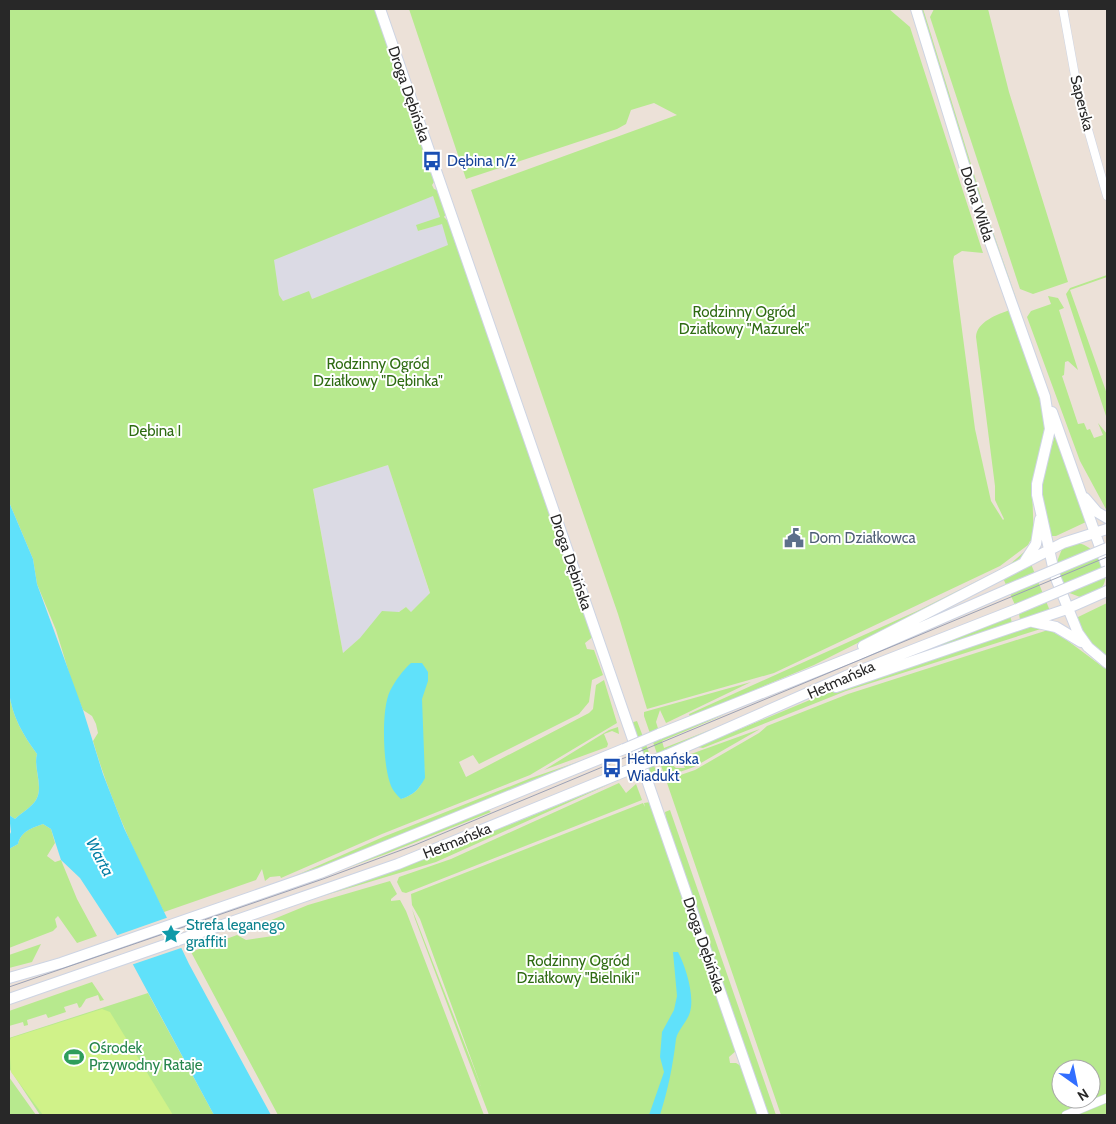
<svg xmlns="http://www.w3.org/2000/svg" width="1116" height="1124" font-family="Cabin,sans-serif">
	<rect width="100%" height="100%" fill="#ece1d8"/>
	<!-- industrial -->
	<path fill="#dbdae4" d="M433,195L440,218L417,225L419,231L442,223L449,245L312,299L309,292L283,301L279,295L273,260Z
		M388,465L430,594L411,612L406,607L360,638L343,653L313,488Z"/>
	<!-- green -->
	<path fill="#b7e98e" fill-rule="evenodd" d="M9,9H377L434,182L432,185L434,189L437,190L446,214L444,217L448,221L567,565L594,636L585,643L587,649L594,650L603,675L592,680L589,702L579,714L479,764L473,755L459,762L466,777L589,713L593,709L596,685L604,680L617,723L530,775L382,834L281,878L280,876L270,877L265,881L262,869L256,880L164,912C136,857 110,800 93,741L98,733L96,724L92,716L83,710L73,686L56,630L37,584L33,559L9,502ZM433,196L440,217L416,225L418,231L442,224L448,245L312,299L309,291L283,301L279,295L274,260ZM388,465L430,593L411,612L406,607L399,612L382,611L360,638L343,653L313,489ZM424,765C426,782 418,794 401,799Z
		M409,9H889L910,27L983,253L962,251L954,256L953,261L975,429L991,501L1003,520L1004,519L995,500V486L976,337C976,322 998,314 1010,310L1042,399L1046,427L1032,488L1034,541H1030L1028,545L1000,566L774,673L647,709L618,614L471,190L677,115L654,103L631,110L626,124L617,129L466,179Z
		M920,9H923L925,15L982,200L1017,301L996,250Z
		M934,9H988L1009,92L1068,282L1033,294L1020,289L930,17Z
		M1107,275V277L1070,290L1107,394V419L1066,294L1070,288Z
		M1048,296L1058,298L1064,308L1059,310L1078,370L1068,361L1065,362L1064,375L1062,376L1078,424L1084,423L1087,430L1090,429L1094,438L1103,435L1098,423L1107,434V511L1080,461L1027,317L1031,311L1051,304Z
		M1055,435L1086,522L1056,536H1050L1041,491L1043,476Z
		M1076,543C1095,544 1113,572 1102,587C1097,593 1087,595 1080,597L1067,592L1056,564L1062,549Z
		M1024,552L1026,553L1012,565L814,665L690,717L689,714L917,611L1009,565Z
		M1031,564L1050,611L1020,620L1019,614L1003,578Z
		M1107,603V657L1086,640L1076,618Z
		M1010,615L1012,623L878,668Z
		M1030,626L1047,627L846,691L703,748L697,747L817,697Z
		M1048,630L1060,635L1107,670V1115H781L666,780L695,770L759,733L767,726L848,694ZM1061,1069H1091V1099H1061Z
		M751,682L666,723L660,710L656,722L661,738L726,714L662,741L664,748L730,722L665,750L669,762L676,768H685L680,758L760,729L694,767L665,777L644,716V712Z
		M9,692C12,716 23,735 37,754C33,768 44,787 36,800C32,807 21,813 15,819L9,815Z
		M637,721L658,776L650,779L630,723Z
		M618,727L619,734L612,731L604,734L608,744L607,747L544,770L609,730Z
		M603,753L298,876L297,875L383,837L531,778Z
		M612,783L436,862L306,901L427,858Z
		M619,783L626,793L636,784L642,800L406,893L402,892L397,882L399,877L451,859Z
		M650,802L737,1050L729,1057L730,1063H736L741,1066L759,1115H489L415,919L412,909L481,1086L420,919L412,905L411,894L643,803L645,807L644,803Z
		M487,809L491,812L386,854L277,893Z
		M670,810L776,1115H766L668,833L665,812Z
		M43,824L51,829L55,843L47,856L55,862L61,860L77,899L97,936L77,943L58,916L55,919L57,927L53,931L9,948V849L18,844C21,831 32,828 43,824Z
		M390,881L397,894L391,899V901L400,900L406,911L484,1115H278L191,952L237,935L246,940L280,935V931L270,926L269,921L308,905Z
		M41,944L32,962L9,968V955Z
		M92,982L104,1000L100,1001L98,995L86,999L81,1007L79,1008L77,1003L64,1007L66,1012L48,1018L46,1014L27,1020L28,1025L24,1026L23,1022L9,1026V1011Z
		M148,993L214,1115H40L9,1068V1038Z
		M9,1077L36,1115H9Z"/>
	<!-- pitch -->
	<path fill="#d0f289" d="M102,1009L110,1012L173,1115H43L11,1072L9,1042L11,1038Z"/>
	<!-- water -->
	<path fill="#60e1fa" d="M9,502L33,559L37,584L83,710L103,774L124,828L189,964L271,1115H214L116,933L80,878L61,860L51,829L43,824C32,828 21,831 18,844L9,849V836L11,832L9,815L15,819C21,813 32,807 36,800C44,786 33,768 37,754C23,735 12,716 9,692Z
		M411,663H422L428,672V681L422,699L425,778C419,789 414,795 401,799C396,794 392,790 390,783C383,764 381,709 390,691C395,681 403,670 411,663Z
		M673,952H678C686,967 696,999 689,1015C685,1024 678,1030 676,1039C673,1065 668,1090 660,1115H649L664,1072L660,1057L662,1032L674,1010L677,996Z"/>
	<!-- pier -->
	<path fill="#ece1d8" d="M169,917L184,947L131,965L115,936Z"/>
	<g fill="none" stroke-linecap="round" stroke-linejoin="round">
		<defs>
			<path id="street" d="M1063,9L1079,98L1107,196
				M1066,1115L1107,1098"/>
			<path id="secondary" d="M380,9L763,1115
				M916,9L973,194L1045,397L1050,429L1037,484V495L1055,576L1078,633L1088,647L1107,663
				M1052,412L1107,567
				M1085,498L1097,512L1107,518
				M1025,561L1036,544L1040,519
				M1033,622L1056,627L1081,642
				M863,646L1063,543L1107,529
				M836,687L1064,610L1107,591
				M659,734L860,654L1009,589
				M667,755L846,676L1017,609
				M9,978L61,963L320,873L624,749
				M9,999L398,864L631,769"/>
		</defs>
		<!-- street casing -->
		<use href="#street" stroke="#cdd4e3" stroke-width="9"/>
		<!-- secondary casing -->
		<use href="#secondary" stroke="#cdd4e3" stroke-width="12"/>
		<!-- street -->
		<use href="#street" stroke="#fff" stroke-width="8"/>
		<!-- secondary -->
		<use href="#secondary" stroke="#fff" stroke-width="10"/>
		<!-- tram -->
		<path stroke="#9ba1b5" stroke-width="1" d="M9,987L323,879L415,845L1107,557"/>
		<defs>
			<path id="secondary-bridge" d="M1009,589L1107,548
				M1017,609L1107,571
				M624,749L659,734
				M631,769L667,755"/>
		</defs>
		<!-- secondary-bridge casing -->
		<use href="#secondary-bridge" stroke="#cdd4e3" stroke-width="12" stroke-linecap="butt"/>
		<!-- secondary-bridge -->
		<use href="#secondary-bridge" stroke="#fff" stroke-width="10"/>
	</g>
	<!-- icons -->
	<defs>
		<symbol id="bus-bare" viewBox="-9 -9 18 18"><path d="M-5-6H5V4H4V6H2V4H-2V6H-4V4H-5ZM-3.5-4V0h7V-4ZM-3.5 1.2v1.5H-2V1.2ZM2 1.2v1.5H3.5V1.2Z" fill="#1a4fb4" stroke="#fff" stroke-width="2.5" paint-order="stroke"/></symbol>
		<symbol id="civic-bare" viewBox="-9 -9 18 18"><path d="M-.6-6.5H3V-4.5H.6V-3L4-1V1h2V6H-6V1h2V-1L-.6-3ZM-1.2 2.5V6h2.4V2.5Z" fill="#5c6f8a" stroke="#fff" stroke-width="2.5" paint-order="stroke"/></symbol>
		<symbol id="sight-bare" viewBox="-9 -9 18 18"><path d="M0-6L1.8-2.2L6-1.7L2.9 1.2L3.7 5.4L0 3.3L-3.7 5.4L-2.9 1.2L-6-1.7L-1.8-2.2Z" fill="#0f9aa8" stroke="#fff" stroke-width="2.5" paint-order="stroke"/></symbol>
		<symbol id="stadium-bare" viewBox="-9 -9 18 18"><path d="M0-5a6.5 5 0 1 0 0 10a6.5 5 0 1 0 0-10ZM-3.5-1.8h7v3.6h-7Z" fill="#2e9e5b" stroke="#fff" stroke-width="2.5" paint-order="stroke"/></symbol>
	</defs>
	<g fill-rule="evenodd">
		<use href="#bus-bare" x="418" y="147" width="28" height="28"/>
		<use href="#civic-bare" x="780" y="524" width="28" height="28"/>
		<use href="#bus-bare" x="598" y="754" width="28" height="28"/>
		<use href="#sight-bare" x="157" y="920" width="28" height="28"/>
		<use href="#stadium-bare" x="60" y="1043" width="28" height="28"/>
	</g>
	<g text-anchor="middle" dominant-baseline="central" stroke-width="4" stroke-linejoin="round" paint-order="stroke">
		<!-- street labels -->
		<g font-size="15" fill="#282828" stroke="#fff">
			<text transform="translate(409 94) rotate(71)">Droga Dębińska</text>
			<text transform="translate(1082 103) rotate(76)">Saperska</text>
			<text transform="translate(977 204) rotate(72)">Dolna Wilda</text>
			<text transform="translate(571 562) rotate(71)">Droga Dębińska</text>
			<text transform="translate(841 680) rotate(-24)">Hetmańska</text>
			<text transform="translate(457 841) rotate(-22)">Hetmańska</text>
			<text transform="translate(704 945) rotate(71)">Droga Dębińska</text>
		</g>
		<!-- transit labels -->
		<g font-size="15" fill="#164399" stroke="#fff" text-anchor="start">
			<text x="447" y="161">Dębina n/ż</text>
			<text x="627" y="759">Hetmańska<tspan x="627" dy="17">Wiadukt</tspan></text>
		</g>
		<!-- park labels -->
		<g font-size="15" fill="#2e6b12" stroke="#fff">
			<text x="744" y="312">Rodzinny Ogród<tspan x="744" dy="17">Działkowy "Mazurek"</tspan></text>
			<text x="378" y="364">Rodzinny Ogród<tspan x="378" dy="17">Działkowy "Dębinka"</tspan></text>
			<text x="155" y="431">Dębina I</text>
			<text x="578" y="961">Rodzinny Ogród<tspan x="578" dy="17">Działkowy "Bielniki"</tspan></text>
		</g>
		<!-- service labels -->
		<g font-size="15" fill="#4e5e75" stroke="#fff" text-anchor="start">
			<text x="809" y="538">Dom Działkowca</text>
		</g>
		<!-- culture labels -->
		<g font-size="15" fill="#0d838f" stroke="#fff" text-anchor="start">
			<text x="186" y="925">Strefa leganego<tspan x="186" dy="17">graffiti</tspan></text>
		</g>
		<!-- leisure labels -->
		<g font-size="15" fill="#27864d" stroke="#fff" text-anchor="start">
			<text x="89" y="1048">Ośrodek<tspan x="89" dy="17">Przywodny Rataje</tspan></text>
		</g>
		<!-- water labels -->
		<g font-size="16" font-style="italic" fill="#017da4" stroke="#fff">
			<text transform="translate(100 857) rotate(62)">Warta</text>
		</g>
	</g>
	<!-- border -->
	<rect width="1116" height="1124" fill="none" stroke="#282828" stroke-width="20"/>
	<!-- north arrow -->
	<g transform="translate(1076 1084) rotate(147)"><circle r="24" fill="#ffffff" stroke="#a9a9a9"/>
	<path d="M0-4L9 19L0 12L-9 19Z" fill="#326eff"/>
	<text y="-8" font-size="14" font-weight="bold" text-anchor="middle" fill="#282828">N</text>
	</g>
</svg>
